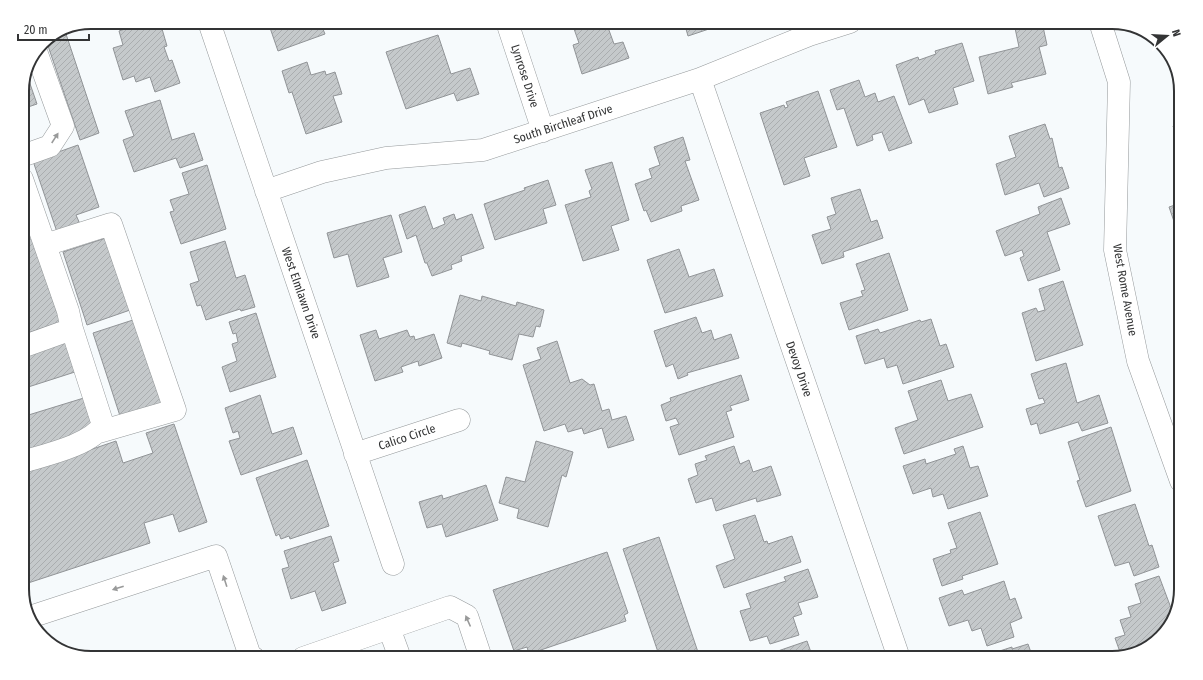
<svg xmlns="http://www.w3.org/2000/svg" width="1203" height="680" font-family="'Fira Sans Condensed',sans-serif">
	<defs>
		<pattern id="building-hatch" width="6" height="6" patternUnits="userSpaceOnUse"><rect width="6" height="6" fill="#c5c9cb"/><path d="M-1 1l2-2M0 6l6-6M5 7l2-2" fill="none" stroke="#aaadaf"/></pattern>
	</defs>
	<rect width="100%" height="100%" fill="#f6fafc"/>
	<!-- building -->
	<path fill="url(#building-hatch)" stroke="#919497" d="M105,22H118L107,26Z
		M146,22H160L167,46L164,47L169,61L172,60L180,83L155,92L150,77L136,82L134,76L123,80L113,48L123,45L119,31Z
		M268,22H320L325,34L278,51Z
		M566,22H606L614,44L623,42L629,58L582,74L573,45L579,43L573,26L568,28Z
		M684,22H730L688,36Z
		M1038,22H1042L1047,45L1039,47L1046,74L1011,83L1013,87L988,94L979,57L1019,47L1015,28Z
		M64,28L99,133L80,140L46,40Z
		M438,35L451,74L470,68L479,94L457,101L454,93L406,109L386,52Z
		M962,43L974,81L953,88L958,104L929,113L924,99L909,105L896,65L918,57L919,60L936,54L935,51Z
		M1164,49L1172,56L1181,87V97Z
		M307,62L311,75L325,71L326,75L335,72L342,94L333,96L342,122L306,134L292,92L289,93L282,71Z
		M27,75L37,104L22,109V87Z
		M859,80L865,97L875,93L878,102L894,96L912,143L889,151L882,132L872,135L873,140L857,146L844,108L837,110L830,90Z
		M818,91L837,147L804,158L810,176L784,185L760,113L784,105L785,108L788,107L786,102Z
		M160,100L172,140L194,133L203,160L180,168L176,158L134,172L123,140L134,136L125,111Z
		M22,122L30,144L22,146Z
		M1181,123V150L1173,126Z
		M1045,124L1050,139L1052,138L1059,168L1062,167L1069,188L1044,197L1039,183L1005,195L996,164L1016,157L1009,136Z
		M683,137L690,160L685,161L699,200L681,206L682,211L651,222L646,210L644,211L635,184L652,178L649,169L660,165L654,147Z
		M78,145L99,207L76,215L80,224L57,232L33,161Z
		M612,162L629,220L611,226L619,250L583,261L565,205L591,197L589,191L592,189L585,170Z
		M207,165L226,229L181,244L170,212L174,211L170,200L189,194L182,173Z
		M548,180L556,205L543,209L547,223L495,240L484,204L525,190L524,188Z
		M860,189L871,222L877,220L883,238L843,252L844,257L822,264L812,235L831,229L827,217L836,214L831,198Z
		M1061,198L1070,224L1047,232L1060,270L1028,281L1020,258L1024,256L1022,250L1005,256L996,231L1040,214L1038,207Z
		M22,200L63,321L22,335Z
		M1181,203V232L1178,233L1169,207Z
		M425,206L433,229L445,224L443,218L454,214L456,220L472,214L484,248L461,256L462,261L451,265L452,269L432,276L427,263H425L416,235L407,239L399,215Z
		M391,215L402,252L383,258L389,277L357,287L348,254L334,258L327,233Z
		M109,237L133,309L87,325L63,252Z
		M225,241L236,278L245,275L255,307L241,311L240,309L206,320L201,305L197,306L190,284L199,281L190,252Z
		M679,249L689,277L714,269L723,296L665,313L647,260Z
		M889,253L908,310L849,330L840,303L863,296L861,291L865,290L856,264Z
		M1063,281L1083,345L1036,361L1022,313L1036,308L1038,312L1045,310L1039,289Z
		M460,295L481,301L482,296L516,306L517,302L544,310L540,327L536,326L533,337L519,334L512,360L489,354L490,351L462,343L461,347L447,343Z
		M256,313L276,377L230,392L222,367L237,361L232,344L238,342L236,333L233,334L229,322Z
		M696,317L702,333L711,330L714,340L731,334L739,358L687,373L688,375L678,379L673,364L666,367L654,331Z
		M136,319L165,404L121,419L93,333Z
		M931,319L940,346L946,344L954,367L903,384L897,365L887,368L884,358L865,364L856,336L878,329L880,333L920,320L921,322Z
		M376,330L379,339L407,330L410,337L414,336L415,340L434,334L442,358L419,366L418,361L401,367L403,372L375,381L360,335Z
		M68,338L78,371L22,389V353Z
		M557,341L570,383L582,379L590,385L594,384L602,411L609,409L612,420L626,416L634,440L608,448L602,428L584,434L582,428L568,432L565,424L544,431L523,365L541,359L537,348Z
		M1066,363L1077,403L1099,395L1108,423L1082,431L1078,422L1040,434L1037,423L1031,425L1026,409L1045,403L1043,398L1039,399L1031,374Z
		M741,375L749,400L730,406L732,410L726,412L734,437L679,455L670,427L679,424L676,418L666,421L661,405L671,401L670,398Z
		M941,380L948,401L971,394L983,427L904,454L895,428L918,420L908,391Z
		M260,395L272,434L293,427L302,454L241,475L229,441L240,438L238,431L233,433L225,408Z
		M87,397L97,429L22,453V417Z
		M174,424L207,522L179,532L173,514L144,523L150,543L22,585V473L116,441L123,463L153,453L146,433Z
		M1111,427L1131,491L1086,507L1077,481L1080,480L1068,442Z
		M536,441L573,452L566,477L562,475L548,527L517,518L519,509L499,503L506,477L525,482Z
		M734,446L740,464L749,460L753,472L771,466L781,495L757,502L756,498L716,511L712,498L696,503L688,479L698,475L695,464L707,460L705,456Z
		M963,446L970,468L978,466L988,496L948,509L943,494L933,497L931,488L913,494L903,466L925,459L926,464L956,454L954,449Z
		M307,460L329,526L290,539L289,536L281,539L279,534L276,536L256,478Z
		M486,485L498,520L446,537L442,524L427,528L419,502L442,495L443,499Z
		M1135,504L1149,546L1152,545L1159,567L1134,576L1129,562L1115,566L1098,516Z
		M980,512L998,564L962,576L963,579L942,586L933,559L951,553L950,550L957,548L948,523Z
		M755,515L764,542L767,541L768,544L792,536L801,562L724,588L716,566L735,559L723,525Z
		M331,536L339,561L333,563L346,603L322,611L315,591L291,599L282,569L289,567L284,551Z
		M659,537L700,658H660L623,549Z
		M607,552L628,613L624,615L626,621L529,654L527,647L514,651L493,590Z
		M808,569L818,597L798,603L802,614L793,617L799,635L770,644L767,636L750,641L740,611L751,608L746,594L786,581L784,577Z
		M1159,576L1174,616L1172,623L1147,649L1133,652L1132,648L1120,652L1115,638L1125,635L1120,620L1131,617L1128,607L1141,603L1135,584Z
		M1004,581L1010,600L1015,598L1022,618L1010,623L1014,637L987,646L981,628L972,631L968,620L949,626L939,598L962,590L964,595Z
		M807,641L813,658H777L775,652Z
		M1028,644L1033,658H978L1012,647V649Z"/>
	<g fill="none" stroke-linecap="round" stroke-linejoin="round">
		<defs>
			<path id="minor" d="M209,22L393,564
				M507,22L543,131
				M1100,22L1119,82L1115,250L1138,361L1181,481
				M700,79L899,658
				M22,156L50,146L63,126L37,54
				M22,179L68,311L72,329L22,347
				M266,191L322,172L386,158L483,150L700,79L809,35L850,22
				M45,245L111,224L175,410L99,432
				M355,454L459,420
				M22,462C45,455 91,445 103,425L72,329
				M30,617L216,556L250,656L254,658
				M389,628L400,658
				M303,658L450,607L467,616L481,658"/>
		</defs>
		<!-- minor casing -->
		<use href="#minor" stroke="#95999b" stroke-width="23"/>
		<!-- minor -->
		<use href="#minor" stroke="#fff" stroke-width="22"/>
	</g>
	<!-- one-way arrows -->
	<defs><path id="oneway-solid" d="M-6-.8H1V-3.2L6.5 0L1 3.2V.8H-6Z"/></defs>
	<g fill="#999a9a">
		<use href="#oneway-solid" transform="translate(55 138) rotate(-57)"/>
		<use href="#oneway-solid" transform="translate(225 581) rotate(-108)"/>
		<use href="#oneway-solid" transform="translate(118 588) rotate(162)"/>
		<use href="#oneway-solid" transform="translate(468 621) rotate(-114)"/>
	</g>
	<g text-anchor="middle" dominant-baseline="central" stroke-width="3" stroke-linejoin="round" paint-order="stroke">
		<!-- street labels -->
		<g font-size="12" fill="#333435" stroke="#fff">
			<text transform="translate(525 76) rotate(72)">Lynrose Drive</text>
			<text transform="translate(563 124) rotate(-18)">South Birchleaf Drive</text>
			<text transform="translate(1125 290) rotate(80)">West Rome Avenue</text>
			<text transform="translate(301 293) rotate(71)">West Elmlawn Drive</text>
			<text transform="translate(799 369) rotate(71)">Devoy Drive</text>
			<text transform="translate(407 437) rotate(-18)">Calico Circle</text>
		</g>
	</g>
	<!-- crop -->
	<path d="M0 0H1203V680H0ZM91 29H1112A62 62 0 0 1 1174 91V589A62 62 0 0 1 1112 651H91A62 62 0 0 1 29 589V91A62 62 0 0 1 91 29Z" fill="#fff" fill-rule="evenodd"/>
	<path fill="none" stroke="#333435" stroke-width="2" d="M91 29H1112A62 62 0 0 1 1174 91V589A62 62 0 0 1 1112 651H91A62 62 0 0 1 29 589V91A62 62 0 0 1 91 29Z"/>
	<!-- north arrow -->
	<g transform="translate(1167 36) rotate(72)" stroke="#ffffff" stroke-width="3" paint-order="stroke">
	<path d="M0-3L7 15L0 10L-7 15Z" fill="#333435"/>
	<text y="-6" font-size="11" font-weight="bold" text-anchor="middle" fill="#333435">N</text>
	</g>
	<!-- scale -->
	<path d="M18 34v6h71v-6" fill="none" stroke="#333435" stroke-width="2"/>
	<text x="24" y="34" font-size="12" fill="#333435" stroke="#ffffff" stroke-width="3" paint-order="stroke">20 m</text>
</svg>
